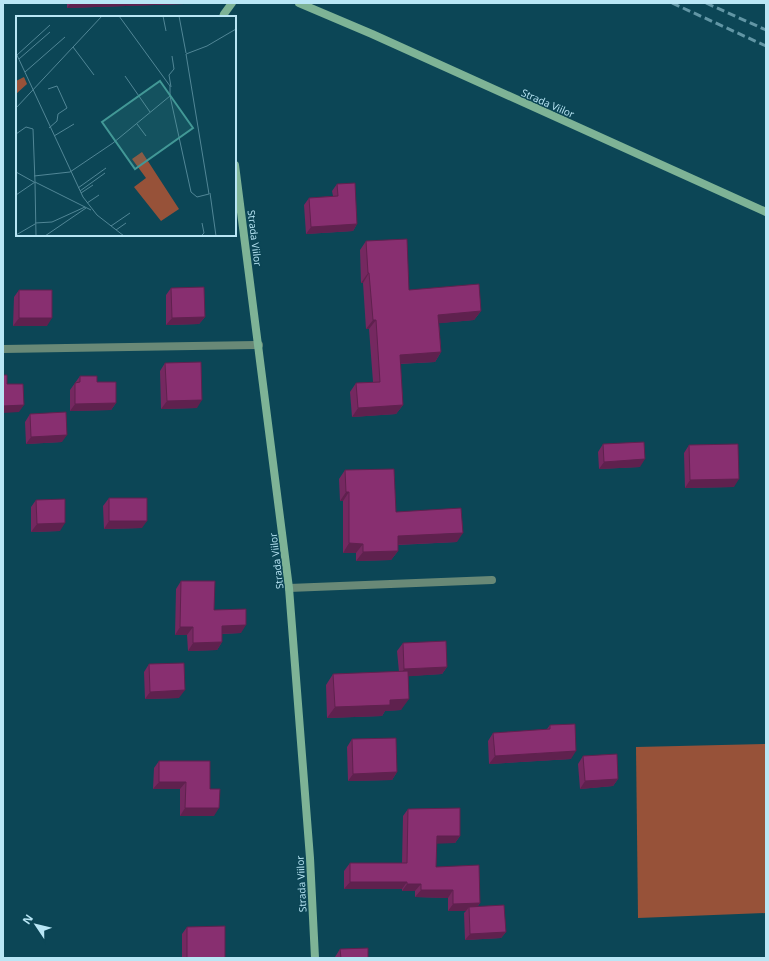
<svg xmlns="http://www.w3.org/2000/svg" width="769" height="961" font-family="'Open Sans',sans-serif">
	<rect width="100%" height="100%" fill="#0c4656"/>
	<!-- green -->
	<path fill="#975239" d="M766,744V913L638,918L636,747Z"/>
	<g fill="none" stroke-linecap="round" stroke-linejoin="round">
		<!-- street -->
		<path stroke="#698977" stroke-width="8" d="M3,349L259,345
			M289,588L492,580"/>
		<!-- secondary -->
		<path stroke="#7eb396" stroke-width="8" d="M299,3L372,34L766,212
			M223,17L224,14L232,3
			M235,165L289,588L310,858L315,958"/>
		<!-- rail -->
		<path stroke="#6296a5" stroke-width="3" stroke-dasharray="8 4" stroke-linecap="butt" d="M672,3L766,46
			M706,3L766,30"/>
	</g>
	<!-- wall -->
	<path fill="#752860" d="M67,3H185L184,4L67,8Z
		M337,184L357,224L353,231L306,234L304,205L309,198L333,196L332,191Z
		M366,241L409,290L481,311L474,320L439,323L441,352L435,362L400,364L403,405L396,414L352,417L350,392L356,383L373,382L369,329H366L363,283H361L360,250Z
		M171,288L205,317L199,324L166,325V295Z
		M19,290L47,326H13L14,297Z
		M165,363L197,408L161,409L160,371Z
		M80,376L97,382L116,403L111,410L70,411V390Z
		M30,414L62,442L26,444L25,422Z
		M603,444L640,467L599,469L598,452Z
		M689,445L734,487L685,488L684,453Z
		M345,470L396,512L457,542L398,545V551L391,560L356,561V553H343V501H340L339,479Z
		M109,498L142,528L104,529L103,506Z
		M36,500L60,531L31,532V507Z
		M181,581L214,610L241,633L222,634V642L217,650L188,651L187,635H175L176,589Z
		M403,643L447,667L442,674L408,676L401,710L385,711L382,716L327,718L326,685L333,674L399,672L397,651Z
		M149,664L179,698L145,699L144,672Z
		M550,725L571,759L489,764L488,741L493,733L547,729Z
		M352,739L397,772L392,780L348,781L347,747Z
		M583,756L618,779L613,786L580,789L578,764Z
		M159,761L210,789L214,816H180V789H153L154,768Z
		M408,809L460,836L455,843H436V867L480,903L478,906L506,932L501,938L465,940L464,913L466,911H448V898L415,897V891H402V889H344V871L350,863H402L403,816Z
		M187,927L225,958H182V934Z
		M340,949L368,958H335V957Z"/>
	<!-- shaded-wall -->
	<path fill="#5f214e" d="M71,3H185L184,4L67,8Z
		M357,224L353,231L306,234L311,227Z
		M368,273H369L363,283H361Z
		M481,311L474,320L432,324L438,315Z
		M205,317L199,324L166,325L172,318Z
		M19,318H52L47,326H13Z
		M373,320H376L369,329H366Z
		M441,352L435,362L393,364L400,355Z
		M202,400L197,408L161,409L167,401Z
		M116,403L111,410L70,411L75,404Z
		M24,405L19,412L3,413V406Z
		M403,405L396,414L352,417L358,408Z
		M67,435L62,442L26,444L31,437Z
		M645,459L640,467L599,469L604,462Z
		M739,479L734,487L685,488L690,480Z
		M346,492H349L343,501H340Z
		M109,521H147L142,528L104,529Z
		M65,523L60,531L31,532L37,524Z
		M463,533L457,542L391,545L398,536Z
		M349,543L363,544L356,553H343Z
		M398,551L391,560L356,561L363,552Z
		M246,625L241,633L216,634L222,626Z
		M180,627H193L187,635H175Z
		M222,642L217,650L188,651L193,643Z
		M447,667L442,674L399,677L404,669Z
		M185,690L179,698L145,699L150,692Z
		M409,699L401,710L385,711L382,716L327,718L335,707L390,700Z
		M576,751L571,759L489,764L495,756Z
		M397,772L392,780L348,781L353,774Z
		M618,779L613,786L580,789L585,781Z
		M159,782H186L180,789H153Z
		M185,808H219L214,816H180Z
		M437,836H460L455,843L431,844Z
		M350,882H407L402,889H344Z
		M407,884H421L415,891H402Z
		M421,890H453L448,898L415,897Z
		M480,903L475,910L469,907L466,911H448L453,904Z
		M506,932L501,938L465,940L470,934Z"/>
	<!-- building -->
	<path fill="#882f70" stroke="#5f214e" d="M355,183L357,224L311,227L309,198L338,196L337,184Z
		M407,239L409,290L479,284L481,311L438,315L441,352L400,355L403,405L358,408L356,383L380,382L376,320H373L369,273H368L366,241Z
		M204,287L205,317L172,318L171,288Z
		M19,290H52V318H19Z
		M201,362L202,400L167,401L165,363Z
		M3,375H7V384H23L24,405L3,406Z
		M80,376H97V382H116V403L75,404V383L80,382Z
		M66,412L67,435L31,437L30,414Z
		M644,442L645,459L604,462L603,444Z
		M738,444L739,479L690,480L689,445Z
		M394,469L396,512L461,508L463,533L398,536V551L363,552V544L349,543V492H346L345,470Z
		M109,498H147V521H109Z
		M65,499V523L37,524L36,500Z
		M181,581H215L214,610L246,609V625L222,626V642L193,643V627H180Z
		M446,641L447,667L404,669L403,643Z
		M184,663L185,690L150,692L149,664Z
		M408,671L409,699L390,700V705L335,707L333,674Z
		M575,724L576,751L495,756L493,733L550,729V725Z
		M396,738L397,772L353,774L352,739Z
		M617,754L618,779L585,781L583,756Z
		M159,761H210V789H220L219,808H185L186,782H159Z
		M460,808V836H437L436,867L479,865L480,903L453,904V890H421V884H407V882H350V863H407L408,809Z
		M504,905L506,932L470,934L469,907Z
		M225,926V958H187V927Z
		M368,948V958H341L340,949Z"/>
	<g text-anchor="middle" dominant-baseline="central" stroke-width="3" stroke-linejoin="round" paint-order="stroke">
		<!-- street labels -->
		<g font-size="10" fill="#b9e6f5" stroke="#0c4656">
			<text transform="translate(548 103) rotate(24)">Strada Viilor</text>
			<text transform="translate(255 238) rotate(83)">Strada Viilor</text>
			<text transform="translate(276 561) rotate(-97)">Strada Viilor</text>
			<text transform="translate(301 884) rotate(-93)">Strada Viilor</text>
		</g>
	</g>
	<!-- overview -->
	<g transform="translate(16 16)">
		<rect width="220" height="220" fill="#0c4656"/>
		<path d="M8,61L11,68L0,78V65ZM126,136L163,193L145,205L118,171L130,162L116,143Z" fill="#975239"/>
		<path fill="none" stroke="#518696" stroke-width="1" d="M103,0L154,70V80M147,0L150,15M163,0L170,37M57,31L78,59M0,37L67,181L81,199L108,220M1,39L34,9M3,43L34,16M9,56L49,21M109,60L134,96M155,71L153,59L158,53L156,40M32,73L41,70L51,92L42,98L41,105L33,112M0,92L86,0M121,108L130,120M0,118L10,111L17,113L19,166M38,120L58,108M0,156L18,166M54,156L97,127L154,80L175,176L181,181L193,178L170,38L191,30L220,13M18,160L54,156M62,172L90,152M64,175L89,157M65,177L77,169M194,177L200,220M0,179L19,166M71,187L83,179M19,207L36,206L69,191M95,210L114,197M100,214L110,207M0,219L19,208M20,220L19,166L75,194M29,220L70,192M185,220L188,217L186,207"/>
		<path fill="#429896" fill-opacity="0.15" stroke="#429896" stroke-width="2" d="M144,65L177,112L119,153L86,106Z"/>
		<rect width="220" height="220" fill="none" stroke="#b9e6f5" stroke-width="2"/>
	</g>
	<!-- border -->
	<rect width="769" height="961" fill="none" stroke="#b9e6f5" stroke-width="8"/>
	<!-- north arrow -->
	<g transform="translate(36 925) rotate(305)" stroke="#0c4656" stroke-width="3" paint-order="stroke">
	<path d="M0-3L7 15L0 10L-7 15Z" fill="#b9e6f5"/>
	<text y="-6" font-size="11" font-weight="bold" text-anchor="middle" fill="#b9e6f5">N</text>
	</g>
</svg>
